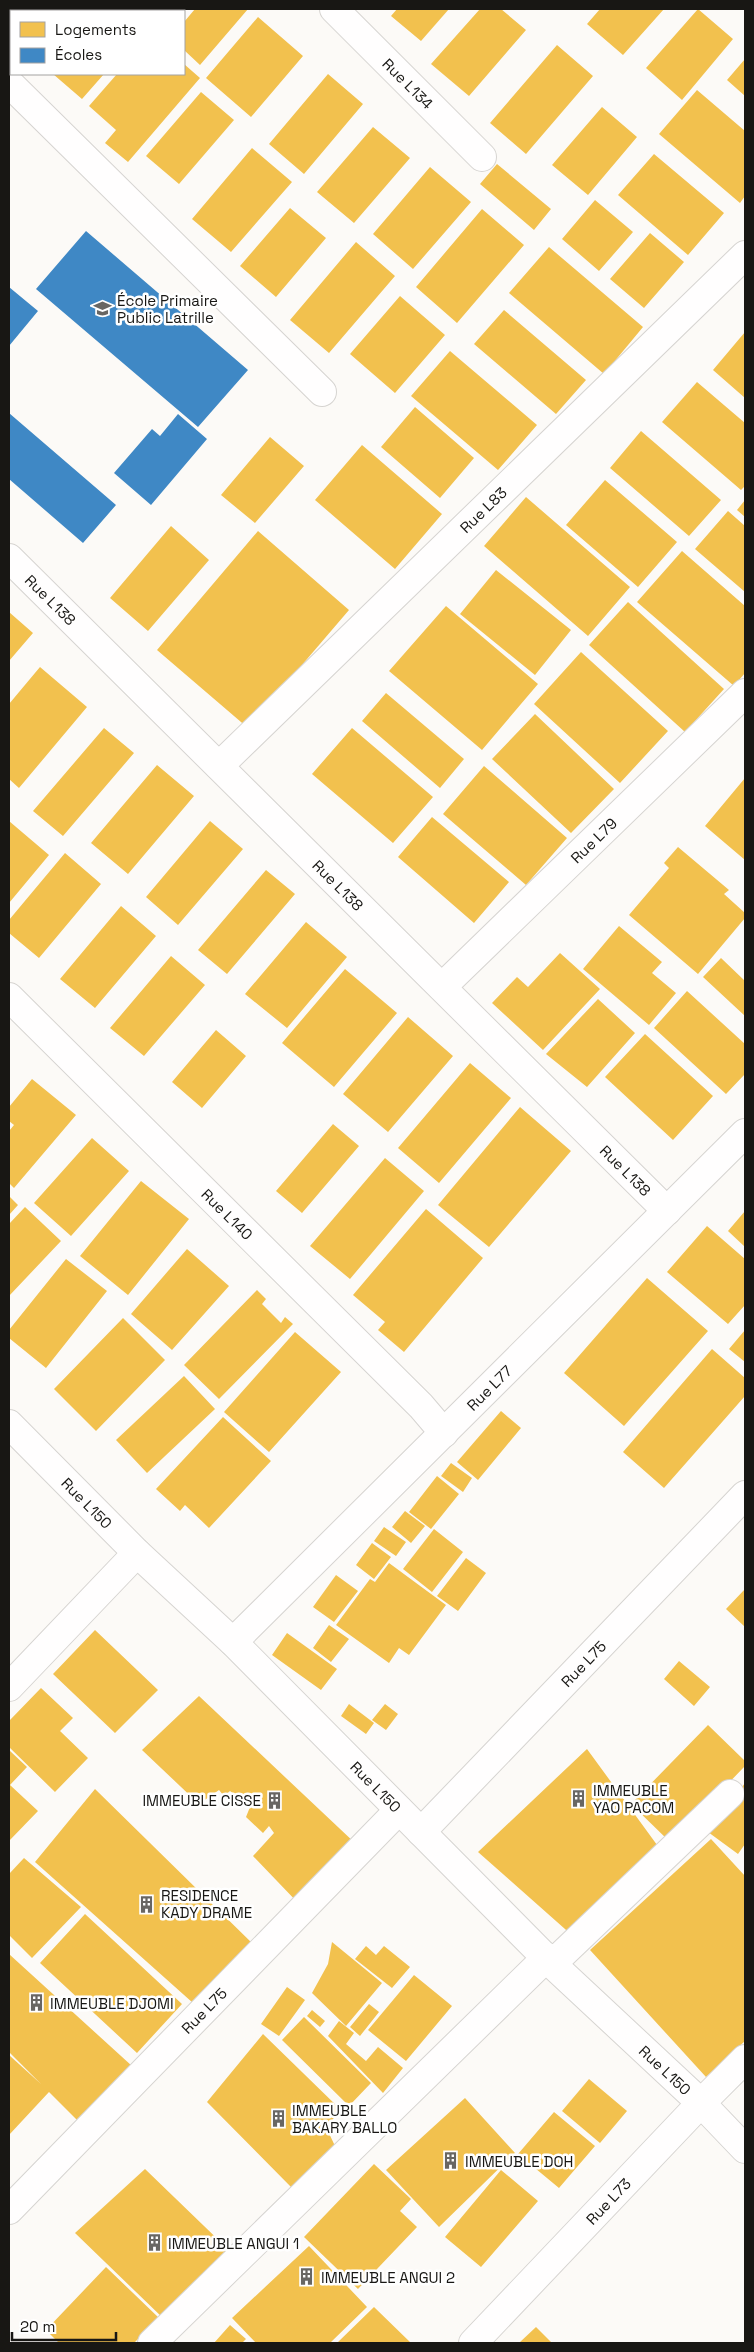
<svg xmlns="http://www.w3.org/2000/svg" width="754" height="2352" font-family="'Space Grotesk',sans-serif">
	<rect width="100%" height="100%" fill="#fcfaf7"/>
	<!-- homes -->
	<path fill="#f2c14e" d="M9,9H49L47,11H11V34L9,32Z
		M75,9H128L131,11H73Z
		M143,9H171L169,11H146Z
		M195,9H248L200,65L184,50V22Z
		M397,9H449L421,41L391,16Z
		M480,9H501L526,30L469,96L431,64Z
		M600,9H664L623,55L587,24Z
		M698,9L733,39L682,100L646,68Z
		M258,17L303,56L251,117L206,78Z
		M557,45L593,76L526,154L490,123Z
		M745,59V96L727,80Z
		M184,64L200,78L128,162L105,143L116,130L89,106L117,74H184Z
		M53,74H104L82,99Z
		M328,74L363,104L304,174L269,144Z
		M697,90L745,131V196L740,203L659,134Z
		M201,92L234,120L179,184L146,156Z
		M602,107L637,137L588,195L552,165Z
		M373,127L410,158L354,223L317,192Z
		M252,148L292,182L231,252L192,219Z
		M654,154L724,213L688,255L618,195Z
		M497,164L551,209L534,230L480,184Z
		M430,167L471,202L413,269L373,234Z
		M595,200L633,232L599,271L562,239Z
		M290,208L326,238L276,297L240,266Z
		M482,209L524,245L457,323L416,287Z
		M650,233L684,262L644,308L610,279Z
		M356,242L395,276L329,353L290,320Z
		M549,247L643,327L604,374L509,293Z
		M400,296L445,335L395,393L350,354Z
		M504,310L586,380L556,414L474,344Z
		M745,332V398L713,370Z
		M450,351L537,425L498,470L411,396Z
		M697,382L745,423V486L741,490L662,422Z
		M415,407L474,458L440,498L381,447Z
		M641,431L721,500L689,536L610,468Z
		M270,437L304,466L255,523L221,495Z
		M362,445L442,514L395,569L315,500Z
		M605,480L677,542L638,587L566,525Z
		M526,497L630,587L588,636L484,546Z
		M745,500V517L737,510Z
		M728,511L745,526V592L695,549Z
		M171,526L209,560L148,631L110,598Z
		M258,531L349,610L248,728L157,650Z
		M682,551L745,606V673L734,686L637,602Z
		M496,570L571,630L535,675L460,614Z
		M628,602L724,689L685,732L589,645Z
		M446,606L538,684L482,750L389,671Z
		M9,612L33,633L9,661Z
		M581,652L668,731L620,783L534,704Z
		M40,667L87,707L19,788L9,779V704Z
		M386,693L464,759L440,788L362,721Z
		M535,714L614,789L571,833L492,759Z
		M104,728L134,753L63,836L33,811Z
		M352,728L433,797L393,843L312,774Z
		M157,765L194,796L128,874L91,843Z
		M484,766L567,838L526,885L443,814Z
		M745,778V860L705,826Z
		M432,817L509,882L474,923L398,857Z
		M9,821L49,855L9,903Z
		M210,821L243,849L178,925L146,897Z
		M678,847L729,890L724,894L745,913V918L698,974L629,915L669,868L664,863Z
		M65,853L101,884L39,958L9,933V920Z
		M266,870L295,894L227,974L198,950Z
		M121,906L156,936L95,1008L60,979Z
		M306,922L347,957L287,1028L245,994Z
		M619,926L662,962L652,973L676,993L649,1025L583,969Z
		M560,953L600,989L543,1050L492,1003L517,977L528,987Z
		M171,956L205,985L144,1056L110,1028Z
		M721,958L745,981V1016L703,977Z
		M345,969L397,1013L334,1087L282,1043Z
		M687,991L745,1044V1074L726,1094L654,1028Z
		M598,999L635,1033L587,1087L546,1054Z
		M408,1017L453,1056L388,1132L343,1094Z
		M216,1030L246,1056L202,1108L172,1082Z
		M645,1034L713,1096L673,1140L605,1077Z
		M470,1063L511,1098L439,1183L398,1148Z
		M32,1079L76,1115L14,1188L9,1183V1131L14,1125L9,1121V1107Z
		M520,1107L571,1151L489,1247L438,1205Z
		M333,1124L359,1146L302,1213L276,1191Z
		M92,1138L129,1171L71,1236L34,1203Z
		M385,1158L424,1191L350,1279L310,1246Z
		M141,1181L189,1219L128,1295L80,1256Z
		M9,1196L18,1205L9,1215Z
		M25,1207L61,1241L9,1296V1224Z
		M426,1209L483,1258L404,1352L378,1330L385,1322L353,1295Z
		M745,1211V1247L728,1231Z
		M707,1226L745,1259V1305L728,1324L667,1272Z
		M187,1249L229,1286L172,1350L131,1314Z
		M66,1259L107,1291L46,1368L9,1338V1330Z
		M647,1278L708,1331L624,1426L564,1373Z
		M257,1290L266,1299L262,1304L281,1323L285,1317L293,1324L219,1399L184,1365Z
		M123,1318L165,1360L96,1431L54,1389Z
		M745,1330V1362L729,1349Z
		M295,1332L341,1372L269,1452L224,1412Z
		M712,1349L745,1378V1396L664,1488L623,1452Z
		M184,1376L215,1409L147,1473L116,1440Z
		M501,1411L521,1428L478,1480L457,1462Z
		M223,1417L271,1461L209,1528L185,1505L180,1511L156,1489Z
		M451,1463L472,1478L463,1492L441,1476Z
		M437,1476L459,1494L431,1529L409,1512Z
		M405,1511L425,1526L411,1543L392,1527Z
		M384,1527L406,1542L396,1556L374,1541Z
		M434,1529L463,1552L432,1592L403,1569Z
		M372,1543L391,1557L374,1579L356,1565Z
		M466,1558L486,1573L458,1611L437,1596Z
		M389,1563L446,1605L409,1655L399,1648L389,1663L336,1625L370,1579L375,1582Z
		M336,1575L358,1591L334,1622L313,1607Z
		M745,1589V1627L726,1609Z
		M329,1625L349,1639L331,1662L313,1648Z
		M95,1630L158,1690L115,1733L53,1674Z
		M287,1633L337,1669L321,1690L272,1655Z
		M679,1661L710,1687L694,1706L664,1679Z
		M41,1688L73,1718L60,1731L88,1758L55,1792L9,1747V1721Z
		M199,1696L356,1844L300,1905L253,1856L274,1833L269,1826L263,1833L246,1817L250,1807L230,1791L224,1796L219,1790L199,1804L142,1750Z
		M349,1704L374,1723L366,1734L341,1716Z
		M385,1704L398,1714L386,1730L372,1720Z
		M708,1725L745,1761V1766L671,1843L631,1804Z
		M587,1749L660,1849L574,1937L478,1852Z
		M9,1750L27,1767L10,1785L38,1811L9,1841Z
		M745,1783V1844L738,1854L708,1832Z
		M95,1789L255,1946L193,2003L35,1862Z
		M711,1839L745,1876V2041L706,2077L590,1950Z
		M24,1858L81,1907L32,1958L9,1935V1874Z
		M85,1914L182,2004L137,2053L40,1963Z
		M332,1942L382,1983L346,2026L312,1993L328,1964Z
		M366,1946L376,1955L384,1946L410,1967L392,1988L355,1959Z
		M9,1954L132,2066L78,2121L49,2092L9,2135V2055L41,2084L9,2052Z
		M414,1975L452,2006L406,2061L368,2030Z
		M287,1987L305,2000L279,2036L261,2024Z
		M369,2004L379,2012L360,2036L350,2027Z
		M312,2010L325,2021L320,2027L307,2016Z
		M304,2017L371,2083L349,2106L282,2040Z
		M339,2021L354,2033L346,2044L366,2061L378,2047L403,2068L383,2093L328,2036Z
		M263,2034L341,2110L326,2127L335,2146L291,2187L207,2102Z
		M589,2079L627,2111L600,2143L562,2111Z
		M465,2098L515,2153L439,2227L386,2170Z
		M554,2112L595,2146L559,2188L518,2154Z
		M374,2164L411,2199L400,2211L417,2227L358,2289L304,2237Z
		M145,2169L233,2254L165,2320L75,2233Z
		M501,2170L538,2201L481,2267L445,2237Z
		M309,2246L367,2307L330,2343H256L232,2318Z
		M106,2267L159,2318L134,2343H59L46,2330Z
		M374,2307L411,2343H337Z
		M230,2325L246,2339L242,2343H214Z
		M536,2327L552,2343H519Z"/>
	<!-- schools -->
	<path fill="#3f88c5" d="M86,231L248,370L198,427L36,289Z
		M9,287L38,311L9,346Z
		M9,413L116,505L83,543L9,479Z
		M178,414L207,439L151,505L114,473L152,429L160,436Z"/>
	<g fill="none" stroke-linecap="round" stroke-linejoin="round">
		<defs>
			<g id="minor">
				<path id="s1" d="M334,9L482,157"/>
				<path d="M9,83L322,392"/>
				<path id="s2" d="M9,558L667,1211"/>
				<path id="s3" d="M219,766L745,255"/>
				<path id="s4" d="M442,987L745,693"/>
				<path id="s5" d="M9,997L421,1406L444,1433"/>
				<path id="s6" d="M9,1424L137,1553L233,1642L552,1964L701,2103L745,2149"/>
				<path id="s7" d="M233,1642L745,1133"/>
				<path d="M9,1687L137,1553"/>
				<path id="s8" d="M421,1832L745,1495"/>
				<path d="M552,1964L730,1794"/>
				<path id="s9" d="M9,2210L399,1810"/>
				<path d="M152,2343L547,1957"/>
				<path id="s10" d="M473,2343L701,2103L745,2059"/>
			</g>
		</defs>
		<!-- minor casing -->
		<use href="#minor" stroke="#d6d4d1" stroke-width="30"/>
		<!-- minor -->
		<use href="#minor" stroke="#fffefe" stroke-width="28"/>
	</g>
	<!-- icons -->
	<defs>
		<symbol id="school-bare" viewBox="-9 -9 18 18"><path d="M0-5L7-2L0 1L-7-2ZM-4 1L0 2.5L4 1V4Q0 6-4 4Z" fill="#686663" stroke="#fff" stroke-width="2.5" paint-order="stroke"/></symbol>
		<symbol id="building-bare" viewBox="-9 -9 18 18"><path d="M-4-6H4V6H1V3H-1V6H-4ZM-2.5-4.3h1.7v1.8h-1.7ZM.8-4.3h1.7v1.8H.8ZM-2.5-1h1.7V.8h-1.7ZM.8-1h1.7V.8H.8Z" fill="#686663" stroke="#fff" stroke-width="2.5" paint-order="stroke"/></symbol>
	</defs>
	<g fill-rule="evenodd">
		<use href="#school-bare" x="90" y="296" width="25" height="25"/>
		<use href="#building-bare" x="566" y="1786" width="25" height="25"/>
		<use href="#building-bare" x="262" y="1788" width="25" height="25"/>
		<use href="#building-bare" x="134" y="1892" width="25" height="25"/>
		<use href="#building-bare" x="24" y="1990" width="25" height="25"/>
		<use href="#building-bare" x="266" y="2106" width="25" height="25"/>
		<use href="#building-bare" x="438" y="2148" width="25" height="25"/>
		<use href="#building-bare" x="142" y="2230" width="25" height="25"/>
		<use href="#building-bare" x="294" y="2264" width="25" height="25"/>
	</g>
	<g text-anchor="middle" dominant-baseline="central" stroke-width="5" stroke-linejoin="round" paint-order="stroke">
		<!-- street labels -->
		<g font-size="15" fill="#181714" stroke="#fff">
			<text stroke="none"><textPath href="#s1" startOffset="105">Rue L134</textPath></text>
			<text stroke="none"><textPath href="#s3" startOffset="368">Rue L83</textPath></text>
			<text stroke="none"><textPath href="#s2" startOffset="59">Rue L138</textPath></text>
			<text stroke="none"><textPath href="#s4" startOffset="211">Rue L79</textPath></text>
			<text stroke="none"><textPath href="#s2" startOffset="464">Rue L138</textPath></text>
			<text stroke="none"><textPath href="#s2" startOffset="869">Rue L138</textPath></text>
			<text stroke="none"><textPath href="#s5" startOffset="308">Rue L140</textPath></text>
			<text stroke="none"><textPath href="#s7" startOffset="361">Rue L77</textPath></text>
			<text stroke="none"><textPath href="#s6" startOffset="111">Rue L150</textPath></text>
			<text stroke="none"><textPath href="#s8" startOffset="234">Rue L75</textPath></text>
			<text stroke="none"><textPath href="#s6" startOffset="516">Rue L150</textPath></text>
			<text stroke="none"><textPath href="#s9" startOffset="279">Rue L75</textPath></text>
			<text stroke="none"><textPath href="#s6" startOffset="921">Rue L150</textPath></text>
			<text stroke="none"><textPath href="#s10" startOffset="196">Rue L73</textPath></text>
		</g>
		<!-- poi labels -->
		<g font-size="15" fill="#181714" stroke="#fff" text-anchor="start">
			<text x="117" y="300">École Primaire<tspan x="117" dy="17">Public Latrille</tspan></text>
			<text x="593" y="1790">IMMEUBLE<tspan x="593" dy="17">YAO PACOM</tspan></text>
			<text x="261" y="1800" text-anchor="end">IMMEUBLE CISSE</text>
			<text x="161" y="1895">RESIDENCE<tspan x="161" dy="17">KADY DRAME</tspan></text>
			<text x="50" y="2003">IMMEUBLE DJOMI</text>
			<text x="292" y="2110">IMMEUBLE<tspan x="292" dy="17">BAKARY BALLO</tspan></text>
			<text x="465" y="2161">IMMEUBLE DOH</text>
			<text x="168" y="2243">IMMEUBLE ANGUI 1</text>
			<text x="321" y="2277">IMMEUBLE ANGUI 2</text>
		</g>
	</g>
	<!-- border -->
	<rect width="754" height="2352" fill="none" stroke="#181714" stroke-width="20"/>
	<!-- legend -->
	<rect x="10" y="10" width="175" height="65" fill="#ffffff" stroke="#a3a2a1"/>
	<rect x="20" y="22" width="25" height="15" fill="#f2c14e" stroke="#a3a2a1"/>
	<text x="55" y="35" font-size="15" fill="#181714">Logements</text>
	<rect x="20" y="48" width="25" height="15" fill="#3f88c5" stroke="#a3a2a1"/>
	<text x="55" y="60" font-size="15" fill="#181714">Écoles</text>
	<!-- scale -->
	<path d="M12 2332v8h104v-8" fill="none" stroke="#181714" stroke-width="2.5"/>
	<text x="20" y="2332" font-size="15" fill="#181714" stroke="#ffffff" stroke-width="4" paint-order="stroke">20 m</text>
</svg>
